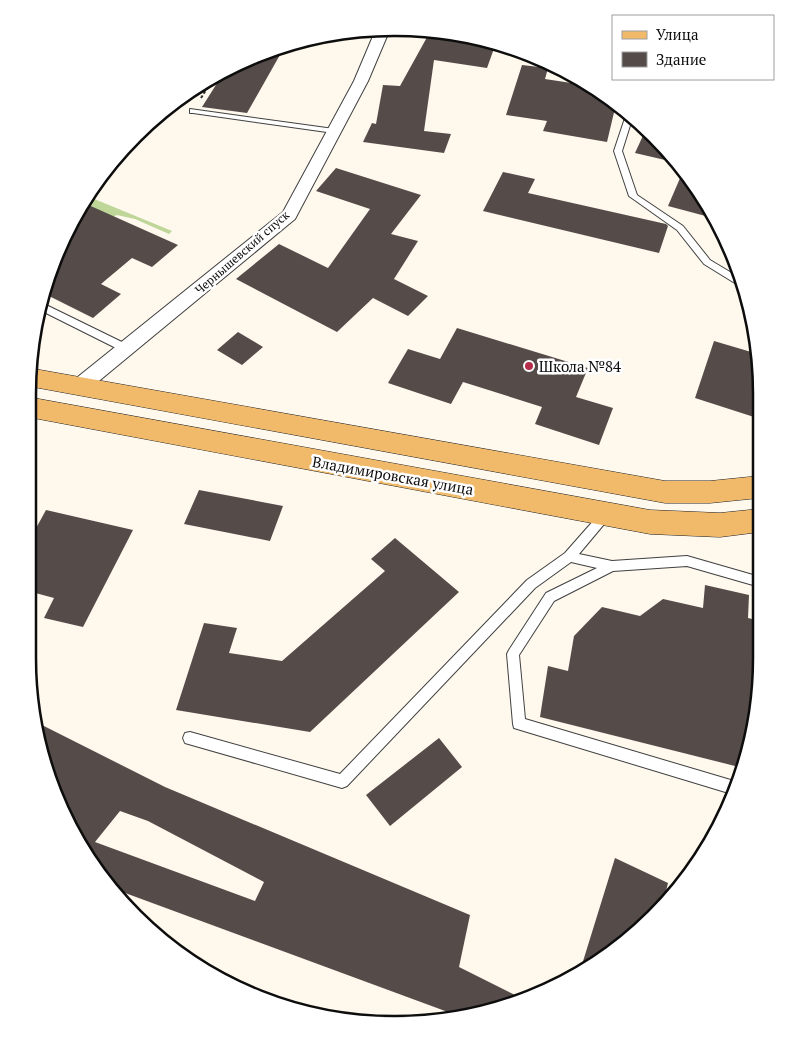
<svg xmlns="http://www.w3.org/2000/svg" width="789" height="1052" font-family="'PT Serif',serif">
	<rect width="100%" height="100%" fill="#fef8ed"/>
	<!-- forest -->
	<path fill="#bfd699" d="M87,196L172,231L169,234L135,219L117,215L94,225L81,226L69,236Z"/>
	<!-- building -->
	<path fill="#554c4a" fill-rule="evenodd" d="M431,30L443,31L496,43L487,68L434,60L424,131L451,134L444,153L363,142L372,123L376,124L383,85L400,86Z
		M285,46L247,113L202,107L226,69Z
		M522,65L548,68L545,79L591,86L616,104L607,142L543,131L547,121L506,115Z
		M646,129L656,139L678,163L635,153Z
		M336,168L421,195L391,234L418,241L394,279L428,296L408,316L373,298L337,332L236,279L279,244L328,268L370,209L316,191Z
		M684,169L686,171L713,218L668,206Z
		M503,172L535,179L528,193L666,224L668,226L659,253L483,211Z
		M84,203L178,245L152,267L132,258L101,284L121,294L93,318L43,293Z
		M457,328L588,368L576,397L613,408L599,445L535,424L542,407L463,382L451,404L388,383L408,349L440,359Z
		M238,332L263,347L242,365L217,350Z
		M714,341L758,354L759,398L754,417L695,398Z
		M199,490L283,506L270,541L184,524Z
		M46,510L133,530L83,627L44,618L54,598L28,591V528L35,530Z
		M395,538L459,592L310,732L176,710L204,623L237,628L229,653L282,661L385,571L371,559Z
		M705,585L749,595L748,618L760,621L761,682L749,753L743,768L540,717L548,666L568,671L574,636L602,607L640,616L663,599L703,608Z
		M36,722L165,787L470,915L459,967L523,999L456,1015L117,890L77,841L40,753ZM120,811L148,821L264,882L255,901L95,842Z
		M439,738L462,767L390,826L366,795Z
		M615,858L668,883L662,908L618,949L580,971Z"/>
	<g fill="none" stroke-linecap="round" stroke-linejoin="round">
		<defs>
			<path id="service" d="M190,109L334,129L338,131L334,133L193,113H190Z
				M627,112L633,116L622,151L637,195L683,226L710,260L740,278L742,286L738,285L704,264L677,230L629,196L614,151Z
				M40,302L130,346L132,349L130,352H124L38,309Z
				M606,509L610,511L612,514L610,517L579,554L612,561L687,556L760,577V587L687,566L613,571L554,601L519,655L525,719L734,781L737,782L732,794L514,728L513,724L507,654L509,650L546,593L597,568L571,562L535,588L347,786L342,788L185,743L183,738L185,733L190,732L340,774L527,580L565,553L602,511Z"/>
			<path id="minor" d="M376,29H390L368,81L295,219L88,390L81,392L74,390L72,385L74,380L283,212L354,81Z"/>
			<path id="primary" d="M29,368L665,481H710L759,476V498L710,503H665L28,386Z
				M28,397L650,510L720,513L759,509L760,532L720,537L650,534L28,417Z"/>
		</defs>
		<!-- service casing -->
		<use href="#service" stroke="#404040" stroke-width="2"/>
		<!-- minor casing -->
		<use href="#minor" stroke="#404040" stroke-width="2"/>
		<!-- primary casing -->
		<use href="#primary" stroke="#1e1e1e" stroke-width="1"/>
		<!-- path -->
		<path stroke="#2f2f2f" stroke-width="2" stroke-dasharray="3 2" stroke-linecap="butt" d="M201,98L214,77"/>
		<!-- service -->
		<use href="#service" fill="#fff" fill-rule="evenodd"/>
		<!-- minor -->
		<use href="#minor" fill="#fff" fill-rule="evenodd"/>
		<!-- primary -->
		<use href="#primary" fill="#f1ba6b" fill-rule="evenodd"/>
	</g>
	<!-- markers -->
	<circle fill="#b52d4a" stroke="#fff" stroke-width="2" cx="529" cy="366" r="5"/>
	<g text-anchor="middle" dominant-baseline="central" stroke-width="5" stroke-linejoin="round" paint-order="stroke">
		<!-- far-street labels -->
		<g font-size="12" fill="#0d0d0d" stroke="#fff">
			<text transform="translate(242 252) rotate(-41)">Чернышевский спуск</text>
		</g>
		<!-- poi labels -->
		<g font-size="15" fill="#0d0d0d" stroke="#fff" text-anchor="start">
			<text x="539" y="366">Школа №84</text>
		</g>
		<!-- street labels -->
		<g font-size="15" fill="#0d0d0d" stroke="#fff">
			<text transform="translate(393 475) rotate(10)">Владимировская улица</text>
		</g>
	</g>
	<!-- crop -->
	<path d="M0 0H789V1052H0ZM394 36H395A358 358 0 0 1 753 394V658A358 358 0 0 1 395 1016H394A358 358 0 0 1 36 658V394A358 358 0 0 1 394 36Z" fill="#fff" fill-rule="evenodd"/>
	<path fill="none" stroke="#0d0d0d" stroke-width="2.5" d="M394 36H395A358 358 0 0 1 753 394V658A358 358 0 0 1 395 1016H394A358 358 0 0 1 36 658V394A358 358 0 0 1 394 36Z"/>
	<!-- legend -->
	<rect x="612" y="15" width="162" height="65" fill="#ffffff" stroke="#9e9e9e"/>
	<rect x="622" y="31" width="25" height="8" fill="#f1ba6b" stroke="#9e9e9e"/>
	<text x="656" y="40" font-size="15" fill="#0d0d0d">Улица</text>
	<rect x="622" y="52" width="25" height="15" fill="#554c4a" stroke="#9e9e9e"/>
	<text x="656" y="65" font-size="15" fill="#0d0d0d">Здание</text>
</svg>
